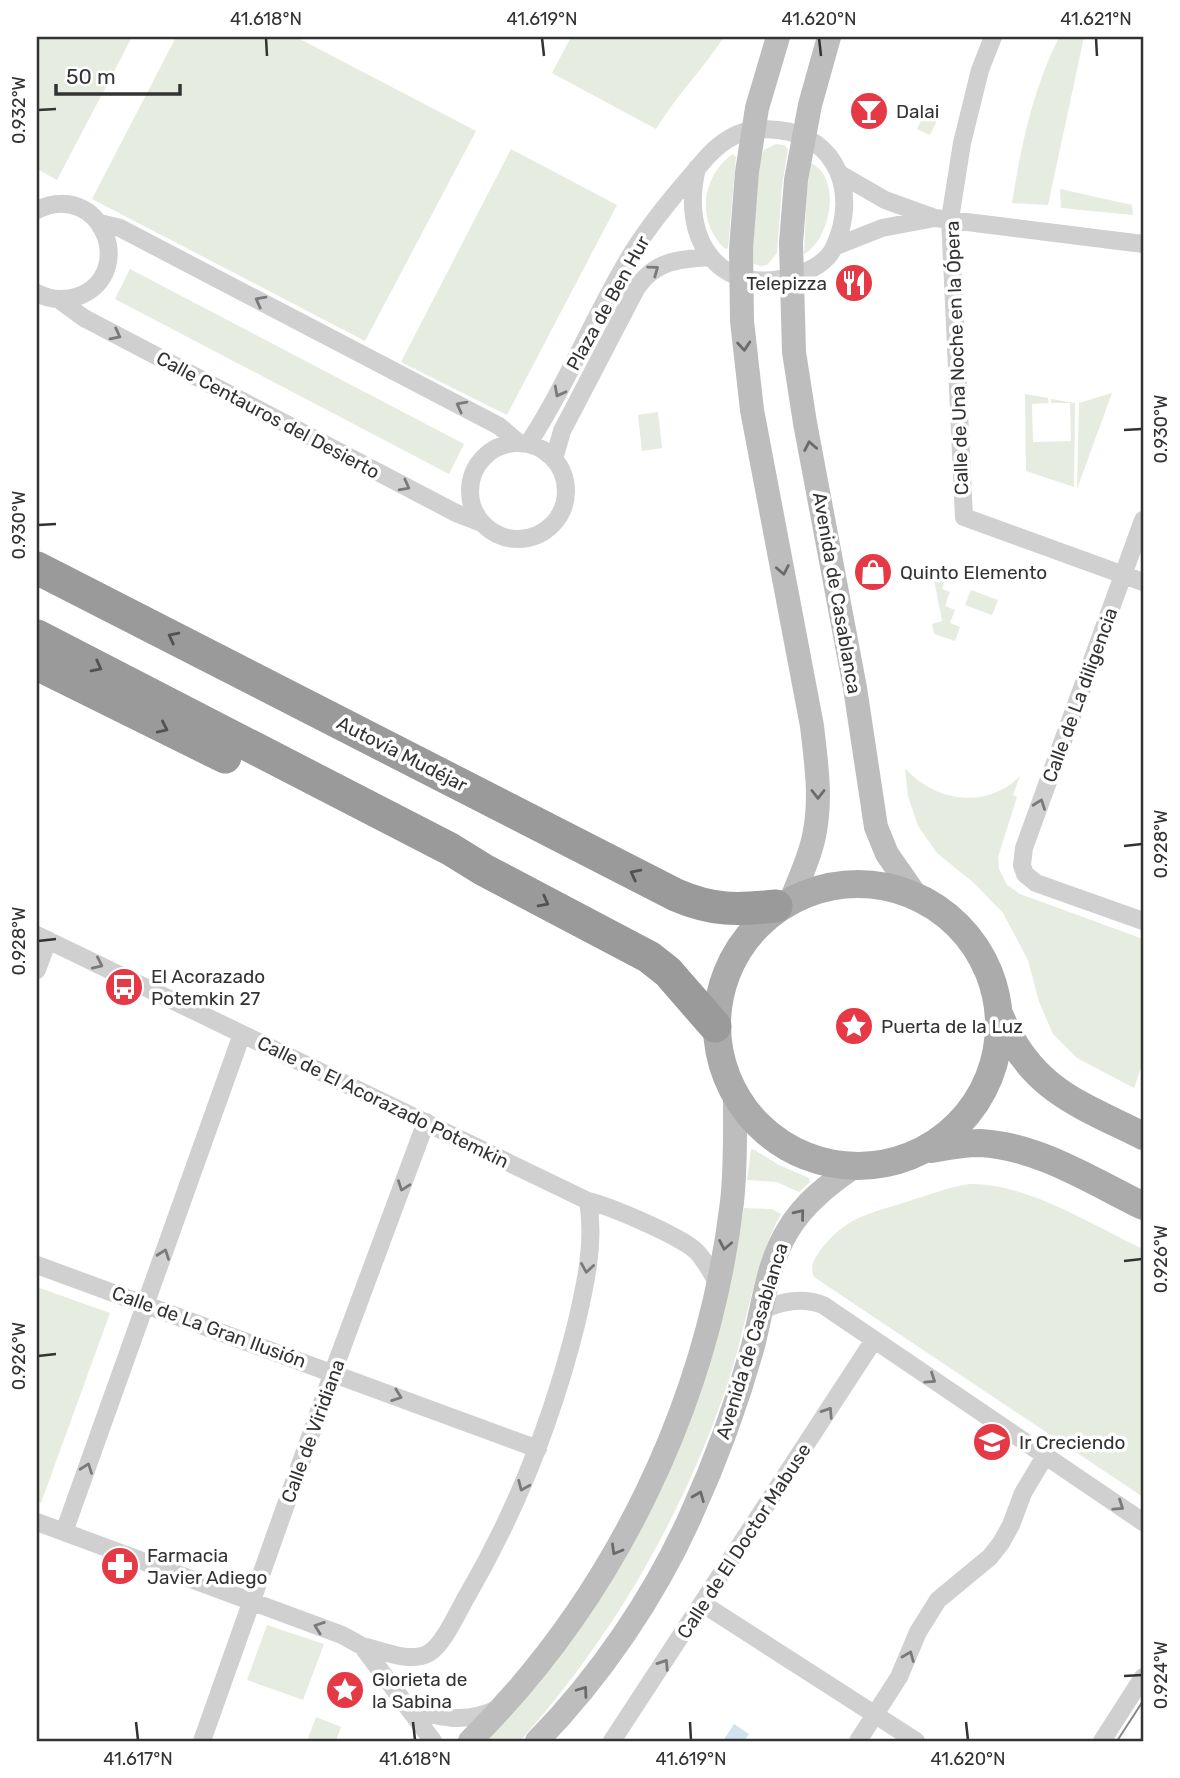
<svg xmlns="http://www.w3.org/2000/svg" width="1180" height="1778" font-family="Rubik,sans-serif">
	<rect width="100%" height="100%" fill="#fff"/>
	<!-- green -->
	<path fill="#e6ecdf" d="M37,37H132L57,180L37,169Z
		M176,37H296L476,131L365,341L92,199Z
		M571,37H724C703,69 676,96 656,129L552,73Z
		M1059,37H1084L1048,205L1012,203C1021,145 1033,89 1059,37Z
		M929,104L942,110L930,135L917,129Z
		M776,144L784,145L788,149L782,186L777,253L767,265L760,266L752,263L756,201L761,156L764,150Z
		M511,149L617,205L507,415L401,362Z
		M733,154L736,157L728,248L725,249C696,222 701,176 733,154Z
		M811,163C842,177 831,240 804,254L807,189Z
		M1060,189L1132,205L1133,215L1061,208Z
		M130,269L464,444L449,474L115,299Z
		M1112,393L1077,489L1079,403Z
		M1025,394L1048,398L1049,403L1032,404L1033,442L1071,441L1070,403H1051V399L1075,403L1074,487L1026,471Z
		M658,412L662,448L642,451L638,415Z
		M932,569L947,575L942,589L950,592L945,606L955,610L950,623L960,627L955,641L934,634L932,624L942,621Z
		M971,590L998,600L992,615L965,605Z
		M905,768C935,802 986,810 1020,776L1013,795L1017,797L998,857L999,869L1007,885L1020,894L1143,939V1062L1134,1088L1077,1058L1053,1034L1039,1002L1028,960L1003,913L974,883L937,853L918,826L908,796Z
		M753,1149L779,1165L809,1178L810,1182L799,1192L777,1182L747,1180L751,1150Z
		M970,1184C1027,1183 1092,1225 1143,1249V1497L814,1277C809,1266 815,1257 822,1248C849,1214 874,1213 912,1200C932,1194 949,1187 970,1184Z
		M744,1208L772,1209L781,1214C752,1267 746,1333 725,1391C680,1521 611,1639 520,1741H486L566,1644L727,1296Z
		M37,1287L110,1313L41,1503L37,1501Z
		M267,1625L324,1644L303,1700L247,1680Z
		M316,1717L341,1727L336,1741H307Z"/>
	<!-- water -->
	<path fill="#cfe2ee" d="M734,1724L749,1734L744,1741H723Z"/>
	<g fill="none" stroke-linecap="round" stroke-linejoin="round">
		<!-- minor -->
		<path stroke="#d0d0d0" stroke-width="18" d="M993,37L980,70L962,143L950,219L964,517L1143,582
			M840,174L885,200L935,218L1143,244
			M37,210C101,179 138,273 79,296C64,301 50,300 37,293
			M100,223L120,228L499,426L519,443
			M834,247L882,228L935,218
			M58,299L84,318L456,513L482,523
			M470 491a48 48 0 1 1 96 0a48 48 0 1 1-96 0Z
			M528,444C568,383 594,315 632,253C649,226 669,201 690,177C701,164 712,149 727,140C742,129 760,128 778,130C838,136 858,194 835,245C829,260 814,269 799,274C721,301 679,241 697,168
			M554,459L562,431L636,289C654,261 678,259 710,257
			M1143,520L1024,848L1022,865L1025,874L1036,883L1143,921
			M37,935L588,1201C610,1206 680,1236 696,1251C705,1260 711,1272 717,1282
			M37,970L48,940
			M37,1265L538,1449
			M761,1311C780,1301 803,1297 823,1305L1143,1522
			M37,1522L342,1635L362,1646L433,1741
			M64,1532L242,1034
			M703,1604L916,1741
			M362,1646C381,1650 410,1664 429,1653C444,1644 458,1611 467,1596C517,1510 553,1418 577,1321C586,1282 595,1241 588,1201
			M409,1704C436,1721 470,1723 499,1708
			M202,1741L333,1372L426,1122
			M612,1741L874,1340
			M858,1741L899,1677L918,1632L938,1600L990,1557L1001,1543L1011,1525L1023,1493L1045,1456
			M1102,1741L1143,1677"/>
		<!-- secondary -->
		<path stroke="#bdbdbd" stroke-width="24" d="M778,37L757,108L747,172L741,249L742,321L752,410L812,726C816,762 822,799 814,836C810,857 800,877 792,898
			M829,37L810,105L796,180L791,243L794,352L805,423L855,688L876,827L887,854L917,897
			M470,1741C614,1598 708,1404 732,1202C736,1166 735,1131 735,1095
			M537,1741C599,1678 655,1596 691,1515C716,1460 737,1403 753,1346C763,1307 767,1264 788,1230C804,1203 828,1185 852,1168"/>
		<!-- primary -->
		<path stroke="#ababab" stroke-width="28" d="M717 1025a141 141 0 1 1 282 0a141 141 0 1 1-282 0Z
			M1000,1016C1031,1089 1077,1103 1143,1136
			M931,1149C947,1146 963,1143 980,1143C1038,1146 1092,1181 1143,1206"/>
		<!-- motorway -->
		<path stroke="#9a9a9a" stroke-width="33" d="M37,568L676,895C713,911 737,910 776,906
			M37,636L450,849L484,870L649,957L668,972L715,1026
			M37,664L225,757"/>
		<!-- tram -->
		<path stroke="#888" stroke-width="2" d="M1117,1741L1143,1701"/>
	</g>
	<!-- one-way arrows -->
	<defs><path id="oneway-chevron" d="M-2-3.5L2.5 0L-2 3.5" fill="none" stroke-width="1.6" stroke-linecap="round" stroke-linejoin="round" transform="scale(1.75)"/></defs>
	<g stroke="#7a7a7a">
		<use href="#oneway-chevron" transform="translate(654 270) rotate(-36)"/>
		<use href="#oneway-chevron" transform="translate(260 301) rotate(-152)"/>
		<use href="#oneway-chevron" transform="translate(116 335) rotate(27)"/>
		<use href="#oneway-chevron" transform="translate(559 392) rotate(118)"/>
		<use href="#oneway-chevron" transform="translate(461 406) rotate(-152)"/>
		<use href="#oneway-chevron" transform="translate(405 486) rotate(28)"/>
		<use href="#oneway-chevron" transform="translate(1040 804) rotate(-70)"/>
		<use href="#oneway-chevron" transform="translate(98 964) rotate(25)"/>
		<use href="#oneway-chevron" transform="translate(403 1186) rotate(110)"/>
		<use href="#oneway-chevron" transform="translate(164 1254) rotate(-70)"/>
		<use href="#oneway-chevron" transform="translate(587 1268) rotate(99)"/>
		<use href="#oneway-chevron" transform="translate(931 1379) rotate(34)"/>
		<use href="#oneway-chevron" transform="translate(397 1396) rotate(20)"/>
		<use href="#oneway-chevron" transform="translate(828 1412) rotate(-57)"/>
		<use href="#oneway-chevron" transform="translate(87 1468) rotate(-70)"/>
		<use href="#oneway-chevron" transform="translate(523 1486) rotate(113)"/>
		<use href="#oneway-chevron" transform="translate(1119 1506) rotate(34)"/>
		<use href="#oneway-chevron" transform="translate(319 1627) rotate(-160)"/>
		<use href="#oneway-chevron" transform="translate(909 1656) rotate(-68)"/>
		<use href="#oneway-chevron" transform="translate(664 1664) rotate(-57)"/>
	</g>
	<g stroke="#6a6a6a">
		<use href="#oneway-chevron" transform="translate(744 346) rotate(85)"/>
		<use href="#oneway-chevron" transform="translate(810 446) rotate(-101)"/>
		<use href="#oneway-chevron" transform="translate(783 570) rotate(79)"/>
		<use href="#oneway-chevron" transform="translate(818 794) rotate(90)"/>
		<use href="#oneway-chevron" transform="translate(800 1214) rotate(-51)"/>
		<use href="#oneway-chevron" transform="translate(725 1245) rotate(101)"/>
		<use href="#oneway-chevron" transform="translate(699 1496) rotate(-68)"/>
		<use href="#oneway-chevron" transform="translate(616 1550) rotate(120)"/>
		<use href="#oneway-chevron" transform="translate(583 1691) rotate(-54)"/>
	</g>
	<g stroke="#525252">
		<use href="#oneway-chevron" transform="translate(173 637) rotate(-153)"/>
		<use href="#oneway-chevron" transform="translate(97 667) rotate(27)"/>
		<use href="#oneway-chevron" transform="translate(163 728) rotate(25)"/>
		<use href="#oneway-chevron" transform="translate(635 874) rotate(-153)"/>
		<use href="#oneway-chevron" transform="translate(544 902) rotate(28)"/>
	</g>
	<!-- ticks -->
	<path fill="none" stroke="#333" stroke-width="2.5" d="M266,38L267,56M542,38L544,56M819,38L821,56M1096,38L1097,56M38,110L56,109M1124,430L1142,429M38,525L56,524M1124,846L1142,844M38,941L56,939M1124,1261L1142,1259M38,1356L56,1354M1124,1676L1142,1675M136,1722L138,1740M413,1722L415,1740M690,1722L691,1740M966,1722L968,1740"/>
	<!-- icons -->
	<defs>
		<symbol id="bar-disc" viewBox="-11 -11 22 22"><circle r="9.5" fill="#e63946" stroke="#fff"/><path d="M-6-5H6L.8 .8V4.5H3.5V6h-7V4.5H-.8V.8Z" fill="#fff"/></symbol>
		<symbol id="restaurant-disc" viewBox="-11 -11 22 22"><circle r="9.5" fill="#e63946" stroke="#fff"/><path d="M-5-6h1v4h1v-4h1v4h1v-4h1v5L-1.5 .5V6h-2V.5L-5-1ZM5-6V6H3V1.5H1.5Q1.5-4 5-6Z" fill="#fff"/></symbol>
		<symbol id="shop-disc" viewBox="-11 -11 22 22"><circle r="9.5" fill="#e63946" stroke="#fff"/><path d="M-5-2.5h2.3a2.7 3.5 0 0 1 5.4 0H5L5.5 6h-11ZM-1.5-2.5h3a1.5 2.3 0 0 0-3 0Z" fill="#fff"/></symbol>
		<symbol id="bus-disc" viewBox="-11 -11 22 22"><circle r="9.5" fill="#e63946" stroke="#fff"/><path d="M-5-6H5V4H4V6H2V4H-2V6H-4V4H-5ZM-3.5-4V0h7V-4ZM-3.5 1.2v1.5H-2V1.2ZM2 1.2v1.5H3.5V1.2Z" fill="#fff"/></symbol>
		<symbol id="sight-disc" viewBox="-11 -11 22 22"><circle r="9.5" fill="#e63946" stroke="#fff"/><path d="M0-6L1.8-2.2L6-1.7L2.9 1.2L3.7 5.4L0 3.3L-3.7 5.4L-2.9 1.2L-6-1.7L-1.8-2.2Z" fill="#fff"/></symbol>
		<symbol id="school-disc" viewBox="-11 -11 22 22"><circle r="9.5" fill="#e63946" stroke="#fff"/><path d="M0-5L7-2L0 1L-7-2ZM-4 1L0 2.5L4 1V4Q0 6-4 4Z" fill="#fff"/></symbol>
		<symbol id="pharmacy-disc" viewBox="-11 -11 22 22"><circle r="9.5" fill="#e63946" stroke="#fff"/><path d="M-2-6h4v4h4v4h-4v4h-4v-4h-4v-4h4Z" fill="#fff"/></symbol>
	</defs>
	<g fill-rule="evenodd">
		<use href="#bar-disc" x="847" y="89" width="44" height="44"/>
		<use href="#restaurant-disc" x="832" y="261" width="44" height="44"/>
		<use href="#shop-disc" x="851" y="550" width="44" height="44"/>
		<use href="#bus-disc" x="102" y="965" width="44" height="44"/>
		<use href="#sight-disc" x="832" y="1004" width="44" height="44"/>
		<use href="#school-disc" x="970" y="1420" width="44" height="44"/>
		<use href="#pharmacy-disc" x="98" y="1544" width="44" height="44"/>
		<use href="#sight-disc" x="323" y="1668" width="44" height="44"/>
	</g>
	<g text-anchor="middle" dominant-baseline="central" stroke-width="7" stroke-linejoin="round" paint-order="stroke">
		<!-- poi labels -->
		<g font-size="19" fill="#333" stroke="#fff" text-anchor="start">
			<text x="896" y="111">Dalai</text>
			<text x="827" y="283" text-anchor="end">Telepizza</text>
			<text x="900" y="572">Quinto Elemento</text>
			<text x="151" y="976">El Acorazado<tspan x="151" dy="22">Potemkin 27</tspan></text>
			<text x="881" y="1026">Puerta de la Luz</text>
			<text x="1019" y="1442">Ir Creciendo</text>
			<text x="147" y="1555">Farmacia<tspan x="147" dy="22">Javier Adiego</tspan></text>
			<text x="372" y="1679">Glorieta de<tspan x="372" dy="22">la Sabina</tspan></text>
		</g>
		<!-- street labels -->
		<g font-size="19" fill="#333" stroke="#fff">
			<text transform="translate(608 303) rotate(-61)">Plaza de Ben Hur</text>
			<text transform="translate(957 358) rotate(-92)">Calle de Una Noche en la Ópera</text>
			<text transform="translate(268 415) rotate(28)">Calle Centauros del Desierto</text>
			<text transform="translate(837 593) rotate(80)">Avenida de Casablanca</text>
			<text transform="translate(1080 695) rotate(-70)">Calle de La diligencia</text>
			<text transform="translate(402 754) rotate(27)">Autovía Mudéjar</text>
			<text transform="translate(383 1102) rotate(26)">Calle de El Acorazado Potemkin</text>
			<text transform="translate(209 1327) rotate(20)">Calle de La Gran Ilusión</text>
			<text transform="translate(752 1341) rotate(-73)">Avenida de Casablanca</text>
			<text transform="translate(313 1431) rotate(-70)">Calle de Viridiana</text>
			<text transform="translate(744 1541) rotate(-57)">Calle de El Doctor Mabuse</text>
		</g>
	</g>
	<!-- border -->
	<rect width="1180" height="1778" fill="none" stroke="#ffffff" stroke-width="77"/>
	<!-- scale -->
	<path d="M56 84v10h124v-10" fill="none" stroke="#333333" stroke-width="3.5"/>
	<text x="66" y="84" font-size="21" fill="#333333" stroke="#ffffff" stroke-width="5" paint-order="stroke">50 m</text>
	<rect x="38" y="38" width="1104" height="1702" fill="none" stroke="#333" stroke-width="2.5"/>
	<g font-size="18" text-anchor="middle" fill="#333">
		<text x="266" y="25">41.618°N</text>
		<text x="542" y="25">41.619°N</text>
		<text x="819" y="25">41.620°N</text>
		<text x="1096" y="25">41.621°N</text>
		<text transform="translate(19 110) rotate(-90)" y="6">0.932°W</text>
		<text transform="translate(1161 429) rotate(-90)" y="6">0.930°W</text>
		<text transform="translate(19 525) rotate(-90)" y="6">0.930°W</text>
		<text transform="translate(1161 844) rotate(-90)" y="6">0.928°W</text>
		<text transform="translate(19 941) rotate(-90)" y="6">0.928°W</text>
		<text transform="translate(1161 1259) rotate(-90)" y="6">0.926°W</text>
		<text transform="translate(19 1356) rotate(-90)" y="6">0.926°W</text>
		<text transform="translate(1161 1675) rotate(-90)" y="6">0.924°W</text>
		<text x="138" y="1765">41.617°N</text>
		<text x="415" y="1765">41.618°N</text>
		<text x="691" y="1765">41.619°N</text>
		<text x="968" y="1765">41.620°N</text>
	</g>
</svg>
